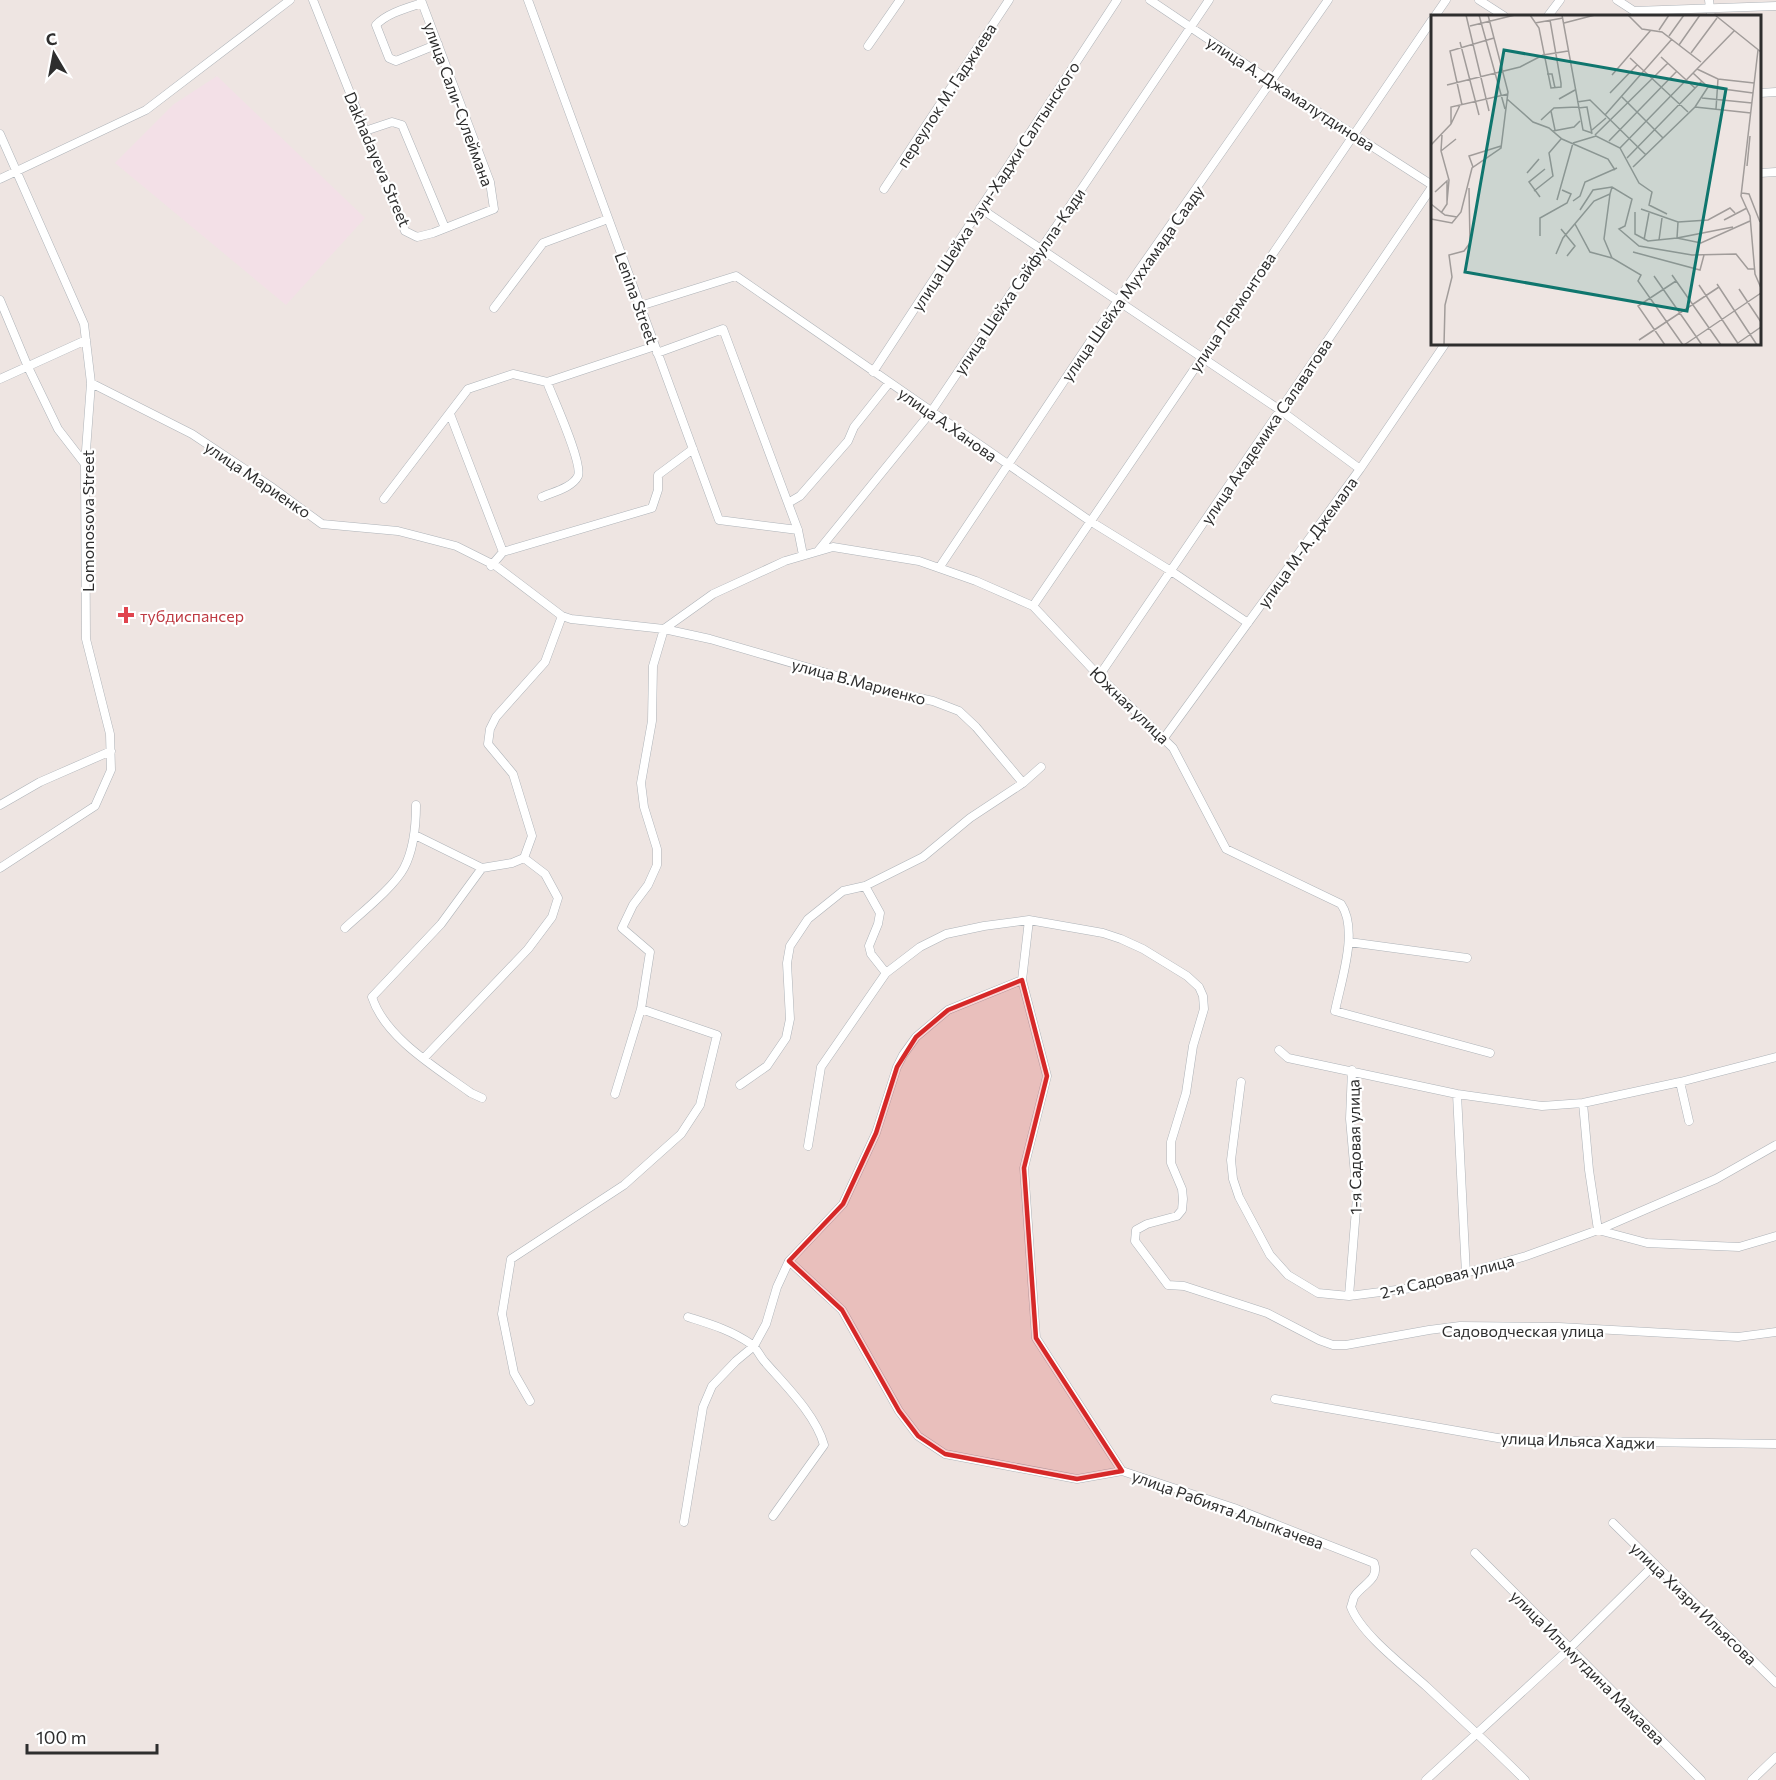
<svg xmlns="http://www.w3.org/2000/svg" width="1776" height="1780" font-family="Commissioner,sans-serif">
	<rect width="100%" height="100%" fill="#eee5e2"/>
	<!-- medical -->
	<path fill="#f3e0e7" d="M217,76L365,218L286,305L115,163L174,104Z"/>
	<g fill="none" stroke-linecap="round" stroke-linejoin="round">
		<defs>
			<path id="street" d="M313,0L405,231L417,237L433,233L494,209L490,182L421,0
				M528,0L719,520L798,530
				M1150,0L1272,82L1432,185
				M1479,0L1504,16
				M1617,0L1634,11L1776,6
				M1709,0L1711,16
				M422,3C407,8 387,13 376,25L389,58L396,61L438,44
				M1435,16L1446,0
				M1548,16L1560,0
				M868,46L900,0
				M1760,93L1776,92
				M365,131L392,122L402,125L445,228
				M0,134L84,324L91,383L85,464L86,639L110,734L111,770L95,806L0,868
				M1760,173L1776,172
				M0,179L146,110L290,0
				M884,189L1009,0
				M980,208L1280,410L1360,469
				M0,300L28,367L58,429L85,464
				M640,306L736,276L1090,521L1171,571L1248,623
				M494,308L543,243L608,219
				M657,353L723,329L798,530L803,555
				M873,372L1117,0
				M0,379L86,340
				M91,383L192,434L270,486L322,524L398,531L456,546L496,566L562,616L571,619L664,629L710,639L888,691L933,701L959,711L976,727L1023,783
				M450,414L503,552
				M542,497C553,492 572,488 578,476C583,463 553,398 547,382
				M384,499L468,389L513,374L547,382L655,346
				M788,503L800,496L848,441L854,427L889,383
				M818,551L931,412L1209,0
				M491,566L503,552L652,508L658,490V475L693,449
				M939,568L1118,300L1328,0
				M1033,606L1432,20
				M664,629L713,594L785,561L833,547L919,561L976,581L1033,606L1099,676L1173,748L1226,849L1341,904C1359,930 1341,981 1335,1011L1490,1053
				M1099,676L1432,187
				M1164,738L1360,469L1445,344
				M0,805L40,782L111,751
				M415,835L482,868L512,863L524,858
				M524,858L532,836L513,774L488,744L490,729L496,717L545,662L562,616
				M482,868L441,924L372,997C385,1038 438,1069 471,1093L482,1098
				M865,886L880,913L878,924L869,946L871,954L886,973
				M345,928C361,913 394,887 404,868C414,849 416,827 416,805
				M1349,942L1467,958
				M1022,980L1047,1076L1024,1168L1036,1338L1122,1471L1234,1508L1374,1563C1380,1580 1362,1584 1354,1597C1353,1600 1352,1604 1351,1607C1361,1634 1405,1667 1427,1687C1460,1718 1493,1748 1525,1780
				M1279,1050L1288,1058L1457,1094L1542,1106L1583,1103L1680,1082L1776,1057
				M424,1058L528,949L552,917L558,898L545,874L524,858
				M1241,1082L1231,1160L1233,1179L1239,1197L1270,1255L1288,1275L1318,1293L1349,1296L1412,1288L1526,1256L1598,1230L1647,1243L1739,1247L1776,1236
				M1680,1082L1689,1121
				M740,1085L767,1066L786,1038L790,1019L787,963L790,946L808,919L843,891L865,886L923,857L970,818L1023,783L1041,767
				M615,1094L641,1009L650,952L622,928L633,905L648,885L657,865V849L644,807L641,783L652,721L653,666L664,629
				M1457,1094L1466,1274
				M1583,1103L1589,1170L1598,1230L1716,1179L1776,1145
				M808,1146L821,1067L886,973L920,947L946,934L984,926L1029,920L1103,933L1121,939L1143,949L1187,976L1199,987L1203,996L1204,1009L1193,1046L1186,1093L1171,1142V1163L1182,1189L1183,1199L1182,1210L1177,1216L1147,1224L1136,1230L1135,1241L1168,1285L1184,1286L1267,1313L1319,1340L1333,1345H1346L1429,1330L1460,1326L1559,1327L1738,1337L1776,1332
				M789,1261L842,1310L899,1411L918,1436L945,1454L1077,1479L1122,1471
				M1349,1296L1357,1197L1350,1119L1352,1070
				M688,1317C710,1324 731,1330 751,1344C757,1348 760,1357 765,1362C785,1385 816,1415 824,1445L773,1516
				M1275,1399L1509,1440L1776,1444
				M530,1401L514,1373L502,1314L511,1259L624,1185L681,1134L700,1105L717,1035L641,1009
				M684,1522L703,1407L712,1386L736,1361L754,1346L766,1324L777,1287L789,1261L843,1204L876,1133L897,1067L903,1055L916,1037L948,1010L1022,980L1029,920
				M1613,1523L1776,1683
				M1475,1553L1701,1780
				M1426,1780L1569,1649L1655,1564
				M1752,1780L1776,1757"/>
		</defs>
		<!-- street casing -->
		<use href="#street" stroke="#aeb3b8" stroke-width="9"/>
		<!-- street -->
		<use href="#street" stroke="#fff" stroke-width="8"/>
	</g>
	<!-- marked area -->
	<path fill="#d62828" fill-opacity="0.2" stroke="#d62828" stroke-width="4.5" stroke-linejoin="round" d="M1022,980L1047,1076L1024,1168L1036,1338L1122,1471L1077,1479L945,1454L918,1436L899,1411L842,1310L789,1261L843,1204L876,1133L897,1067L916,1037L948,1010Z"/>
	<!-- markers -->
	<path fill="#e0444e" stroke="#fff" stroke-width="2" d="M123 606h6v6h6v6h-6v6h-6v-6h-6v-6h6z"/>
	<g text-anchor="middle" dominant-baseline="central" stroke-width="4.5" stroke-linejoin="round" paint-order="stroke">
		<!-- street labels -->
		<g font-size="16" fill="#2e2e2e" stroke="#fff">
			<text transform="translate(1291 93) rotate(33)">улица А. Джамалутдинова</text>
			<text transform="translate(946 95) rotate(-57)">переулок М. Гаджиева</text>
			<text transform="translate(459 104) rotate(70)">улица Сали-Сулеймана</text>
			<text transform="translate(378 159) rotate(67)">Dakhadayeva Street</text>
			<text transform="translate(995 186) rotate(-57)">улица Шейха Узун-Хаджи Салтынского</text>
			<text transform="translate(1019 281) rotate(-56)">улица Шейха Сайфулла-Кади</text>
			<text transform="translate(1132 283) rotate(-55)">улица Шейха Муххамада Сааду</text>
			<text transform="translate(637 298) rotate(70)">Lenina Street</text>
			<text transform="translate(1232 312) rotate(-56)">улица Лермонтова</text>
			<text transform="translate(948 424) rotate(35)">улица А.Ханова</text>
			<text transform="translate(1266 431) rotate(-56)">улица Академика Салаватова</text>
			<text transform="translate(258 479) rotate(34)">улица Мариенко</text>
			<text transform="translate(87 521) rotate(-90)">Lomonosova Street</text>
			<text transform="translate(1307 542) rotate(-54)">улица М-А. Джемала</text>
			<text transform="translate(859 681) rotate(15)">улица В.Мариенко</text>
			<text transform="translate(1130 705) rotate(44)">Южная улица</text>
			<text transform="translate(1354 1147) rotate(-91)">1-я Садовая улица</text>
			<text transform="translate(1447 1276) rotate(-14)">2-я Садовая улица</text>
			<text x="1523" y="1330">Садоводческая улица</text>
			<text transform="translate(1578 1440) rotate(2)">улица Ильяса Хаджи</text>
			<text transform="translate(1228 1509) rotate(20)">улица Рабията Алыпкачева</text>
			<text transform="translate(1694 1603) rotate(44)">улица Хизри Ильясова</text>
			<text transform="translate(1588 1667) rotate(45)">улица Ильмутдина Мамаева</text>
		</g>
		<!-- health labels -->
		<g font-size="16" fill="#be3a42" stroke="#fff" text-anchor="start">
			<text x="140" y="615">тубдиспансер</text>
		</g>
	</g>
	<!-- overview -->
	<g transform="translate(1431 15)">
		<rect width="330" height="330" fill="#eee5e2"/>
		<path fill="none" stroke="#a19c9a" stroke-width="1.5" d="M35,0L58,96M48,0L74,94M99,0L108,13L120,73L130,72V68L119,5M131,0L152,115L161,118M197,0L211,14L231,17L270,47M284,0L330,37M104,8L132,3M133,8L164,0M39,11L84,0M228,15L238,0M238,21L253,0M29,27L48,100M248,30L269,0M327,35L310,181L319,201L324,259L330,273M260,38L286,3M230,42L264,73M199,43L257,97M266,54L287,64L323,68M262,58L277,72L322,78M116,59H121L124,73M181,60L220,15M16,70L89,52L112,40L137,36M179,78L206,50M191,82L232,123M271,83L321,88M76,84L102,107L118,113L131,124L177,144L184,155M128,84L144,75M146,87L159,85L215,140M29,90L20,109V92L77,79M31,90L19,36L63,23M264,92L320,98M147,93L156,92L161,119M285,94L287,64M120,96L124,115M174,100L241,24M110,105L123,93L147,92M161,115L175,103M122,116L143,112L149,106M11,120L10,136L18,165L16,187M164,120L237,48M178,126L246,56M142,128L165,121L189,133L208,168L221,177L218,190L236,199M0,130L20,109M189,133L303,16M10,136L25,124M196,143L271,66M316,151L319,121M42,152L38,141L70,131M202,152L264,92L277,72M96,158L108,144M103,176L122,161L118,138L130,124M4,177L16,166V189L10,198M311,178L318,179L329,207M179,179L173,224L181,243L210,260L207,266L252,330M109,182L98,167L114,154M126,185L142,128M142,186L149,181L154,167L186,153M0,189L14,200L26,202M210,194L247,207L277,205L299,193L304,198M149,195L162,175L181,172L201,184L194,211L188,214L208,231L261,240L305,239L317,254H323M204,197V219L217,226L246,223L270,228L319,206M0,204L21,208L30,197L41,153L70,133L77,77L57,0M293,205L316,193M247,207L246,223L302,212M144,209L159,237L181,243M130,214L144,231L136,241M109,221V203L136,188L140,179L131,175M213,225L218,198M228,225L231,203M202,237L269,255L273,240M125,239L132,223L163,186L179,179L181,172M241,260L290,330M223,261L271,330M286,269L326,330M268,270L308,330M308,274L330,307M208,325L288,272M13,330L14,290L21,262L18,240L33,236L39,228L38,173M234,330L207,291L245,266M253,330L330,278M304,330L330,312"/>
		<path fill="#0f766e" fill-opacity="0.15" stroke="#0f766e" stroke-width="3" d="M73,35L295,74L256,296L34,257Z"/>
		<rect width="330" height="330" fill="none" stroke="#2e2e2e" stroke-width="3"/>
	</g>
	<!-- north arrow -->
	<g transform="translate(54 54) rotate(350)" stroke="#ffffff" stroke-width="4.5" paint-order="stroke">
	<path d="M0-4.5L10 22L0 15L-10 22Z" fill="#2e2e2e"/>
	<text y="-9" font-size="16" font-weight="bold" text-anchor="middle" fill="#2e2e2e">С</text>
	</g>
	<!-- scale -->
	<path d="M27 1744v9h130v-9" fill="none" stroke="#2e2e2e" stroke-width="3"/>
	<text x="36" y="1744" font-size="18" fill="#2e2e2e" stroke="#ffffff" stroke-width="4.5" paint-order="stroke">100 m</text>
</svg>
